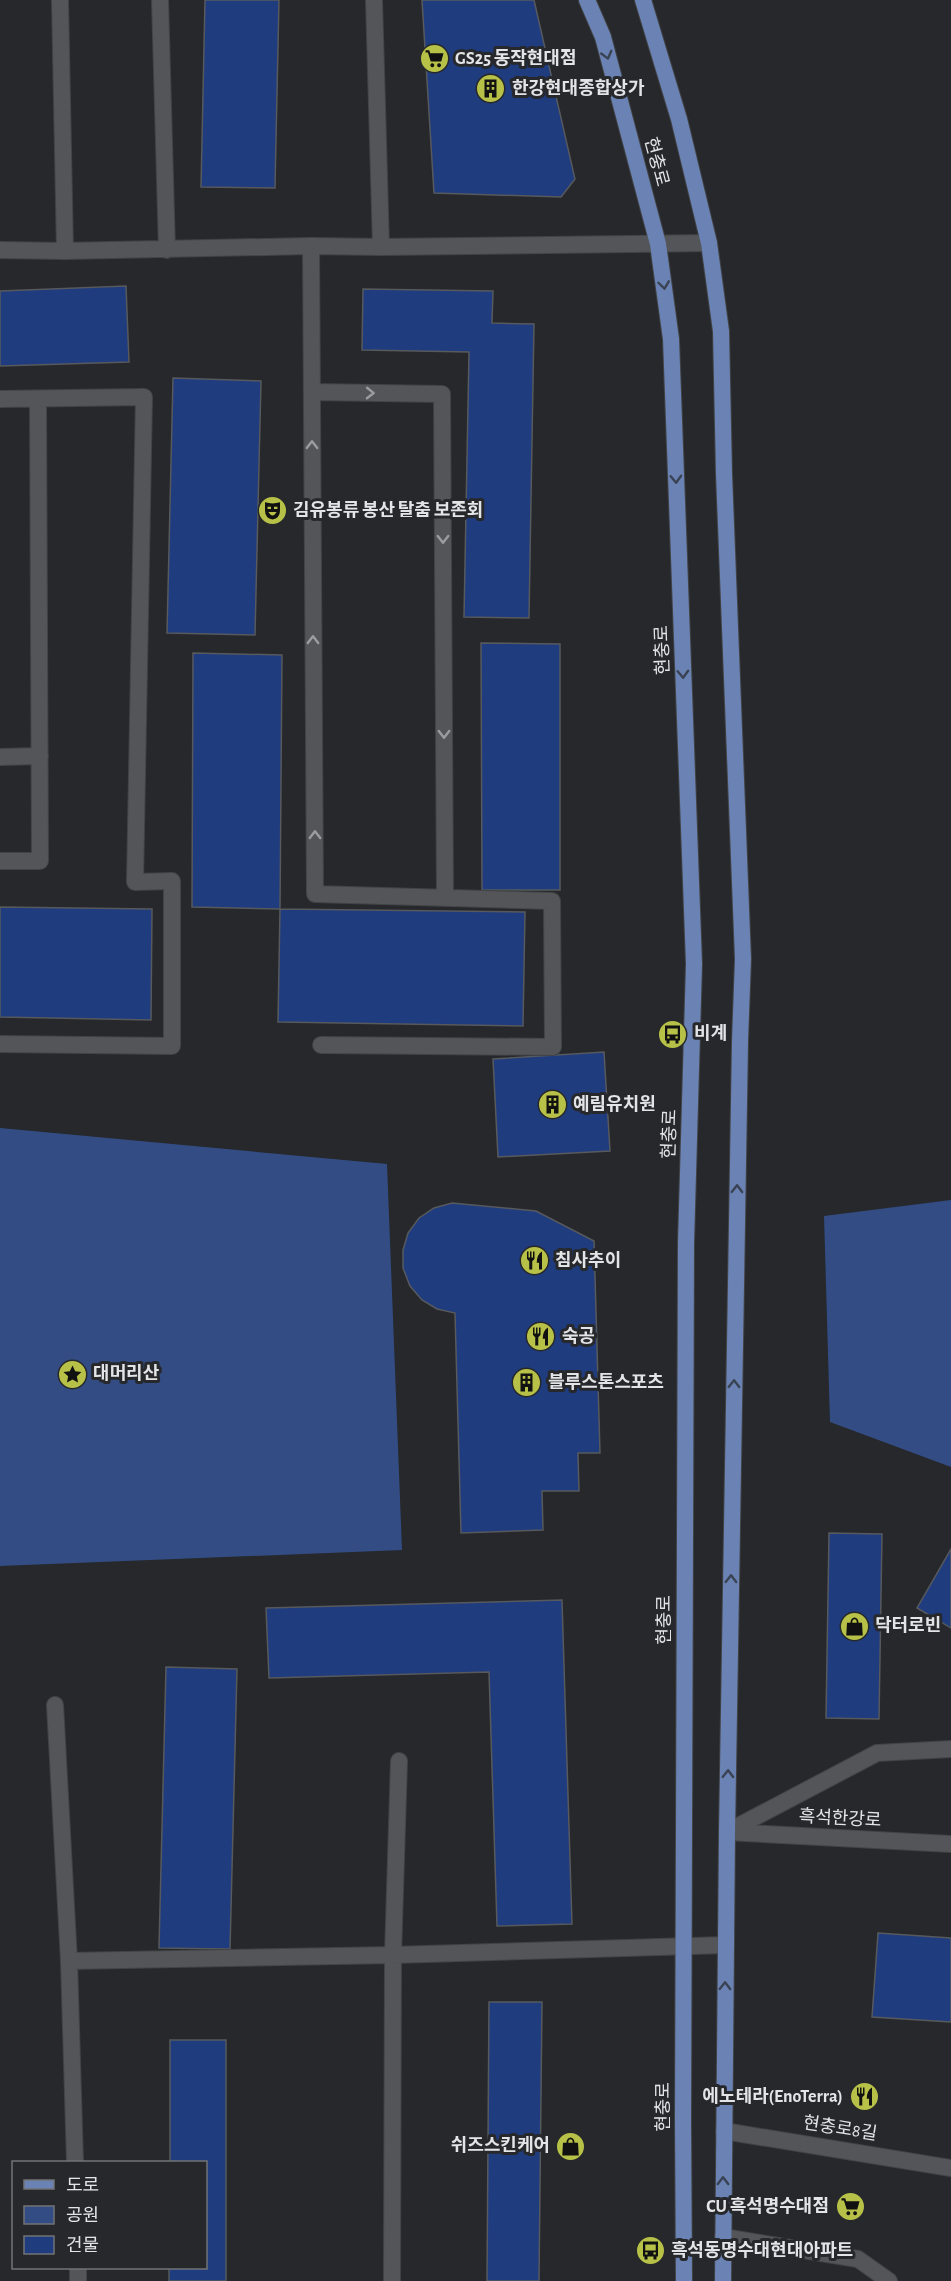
<svg xmlns="http://www.w3.org/2000/svg" width="951" height="2281" font-family="'Alegreya Sans','Noto Sans KR',sans-serif">
	<rect width="100%" height="100%" fill="#26282b"/>
	<!-- green -->
	<path fill="#334d84" d="M0,1128L387,1164L402,1550L0,1566Z
		M951,1200V1467L830,1422L824,1216Z"/>
	<!-- building -->
	<path fill="#1f3c7f" stroke="#57595d" stroke-width="1.5" d="M205,0H279L275,188L201,187Z
		M422,0H534L575,179L561,197L434,193Z
		M126,286L129,362L0,366V291Z
		M363,289L493,291L492,323L534,324L529,618L464,617L469,352L362,350Z
		M173,378L261,381L255,635L167,633Z
		M481,643L560,644V890H482Z
		M193,653L282,655L280,909L192,907Z
		M0,907L152,909L151,1020L0,1017Z
		M280,909L525,912L523,1026L278,1022Z
		M604,1052L610,1151L498,1157L493,1059Z
		M452,1203L536,1211L594,1241L600,1453H578L579,1491H542L543,1530L461,1533L455,1313L437,1309L422,1300L410,1286L403,1268V1250L408,1233L419,1218L434,1208Z
		M829,1533L882,1534L879,1719L826,1718Z
		M951,1549V1628L917,1608Z
		M562,1600L572,1924L497,1926L489,1672L269,1678L266,1608Z
		M166,1667L237,1669L230,1949L159,1948Z
		M878,1933L951,1938V2022L872,2017Z
		M489,2002H542L539,2281H487Z
		M170,2040H226V2281H169V2268H206V2162H170Z"/>
	<g fill="none" stroke-linecap="round" stroke-linejoin="round">
		<defs>
			<path id="service" d="M60,0L65,251
				M160,0L167,250
				M374,0L381,247
				M311,246L315,894L552,901L553,1047L321,1045
				M0,250L65,251L311,246L381,247L709,243
				M312,392L442,394L445,896
				M0,399L144,397L135,882L172,881V1046L0,1044
				M0,757L40,756
				M0,861H40L38,400
				M55,1705L69,1961L75,2162
				M727,1832L877,1753L951,1749
				M69,1961L393,1955L726,1945
				M724,2131L951,2168
				M723,2237L858,2259L889,2281
				M78,2268V2281
				M392,2281L393,1955L399,1761"/>
			<path id="tertiary" d="M727,1832L951,1844"/>
			<path id="primary" d="M587,0L603,37L658,244L671,339L694,964L686,1243L683,2120L684,2281
				M643,0L679,119L709,243L721,331L724,474L743,959L740,1041L727,1832L723,2281"/>
		</defs>
		<!-- service casing -->
		<use href="#service" stroke="#424346" stroke-width="18"/>
		<!-- tertiary casing -->
		<use href="#tertiary" stroke="#424346" stroke-width="18"/>
		<!-- primary casing -->
		<use href="#primary" stroke="#424346" stroke-width="18"/>
		<!-- service -->
		<use href="#service" stroke="#535559" stroke-width="16"/>
		<!-- tertiary -->
		<use href="#tertiary" stroke="#535559" stroke-width="16"/>
		<!-- primary -->
		<use href="#primary" stroke="#6a83b4" stroke-width="16"/>
	</g>
	<!-- one-way arrows -->
	<defs><path id="oneway-chevron" d="M-2-3.5L2.5 0L-2 3.5" fill="none" stroke-width="1.6" stroke-linecap="round" stroke-linejoin="round" transform="scale(1.5)"/></defs>
	<g stroke="#3a4354">
		<use href="#oneway-chevron" transform="translate(607 55) rotate(75)"/>
		<use href="#oneway-chevron" transform="translate(664 285) rotate(82)"/>
		<use href="#oneway-chevron" transform="translate(676 479) rotate(88)"/>
		<use href="#oneway-chevron" transform="translate(683 674) rotate(88)"/>
		<use href="#oneway-chevron" transform="translate(737 1189) rotate(-89)"/>
		<use href="#oneway-chevron" transform="translate(734 1384) rotate(-89)"/>
		<use href="#oneway-chevron" transform="translate(731 1579) rotate(-89)"/>
		<use href="#oneway-chevron" transform="translate(728 1774) rotate(-89)"/>
		<use href="#oneway-chevron" transform="translate(725 1986) rotate(-89)"/>
		<use href="#oneway-chevron" transform="translate(723 2181) rotate(-90)"/>
	</g>
	<g stroke="#9b9ca0">
		<use href="#oneway-chevron" transform="translate(370 393) rotate(1)"/>
		<use href="#oneway-chevron" transform="translate(312 445) rotate(-90)"/>
		<use href="#oneway-chevron" transform="translate(443 539) rotate(90)"/>
		<use href="#oneway-chevron" transform="translate(313 640) rotate(-90)"/>
		<use href="#oneway-chevron" transform="translate(444 734) rotate(90)"/>
		<use href="#oneway-chevron" transform="translate(315 835) rotate(-90)"/>
	</g>
	<!-- icons -->
	<defs>
		<symbol id="supermarket-disc" viewBox="-11 -11 22 22"><circle r="9.5" fill="#b7c148" stroke="#26282b"/><path d="M-6-5.5h2.5l.6 2H6L4.5 2H-2.5L-4.4-4H-6ZM-1.5 3.2a1.3 1.3 0 1 0 .1 0ZM3 3.2a1.3 1.3 0 1 0 .1 0Z" fill="#111"/></symbol>
		<symbol id="building-disc" viewBox="-11 -11 22 22"><circle r="9.5" fill="#b7c148" stroke="#26282b"/><path d="M-4-6H4V6H1V3H-1V6H-4ZM-2.5-4.3h1.7v1.8h-1.7ZM.8-4.3h1.7v1.8H.8ZM-2.5-1h1.7V.8h-1.7ZM.8-1h1.7V.8H.8Z" fill="#111"/></symbol>
		<symbol id="theatre-disc" viewBox="-11 -11 22 22"><circle r="9.5" fill="#b7c148" stroke="#26282b"/><path d="M-5-5.5Q0-4 5-5.5V0Q5 5 0 6Q-5 5-5 0ZM-3.3-2.5H-1v1.5H-3.3ZM1-2.5H3.3v1.5H1ZM-2.8 1Q0 5.5 2.8 1Z" fill="#111"/></symbol>
		<symbol id="bus-disc" viewBox="-11 -11 22 22"><circle r="9.5" fill="#b7c148" stroke="#26282b"/><path d="M-5-6H5V4H4V6H2V4H-2V6H-4V4H-5ZM-3.5-4V0h7V-4ZM-3.5 1.2v1.5H-2V1.2ZM2 1.2v1.5H3.5V1.2Z" fill="#111"/></symbol>
		<symbol id="restaurant-disc" viewBox="-11 -11 22 22"><circle r="9.5" fill="#b7c148" stroke="#26282b"/><path d="M-5-6h1v4h1v-4h1v4h1v-4h1v5L-1.5 .5V6h-2V.5L-5-1ZM5-6V6H3V1.5H1.5Q1.5-4 5-6Z" fill="#111"/></symbol>
		<symbol id="sight-disc" viewBox="-11 -11 22 22"><circle r="9.5" fill="#b7c148" stroke="#26282b"/><path d="M0-6L1.8-2.2L6-1.7L2.9 1.2L3.7 5.4L0 3.3L-3.7 5.4L-2.9 1.2L-6-1.7L-1.8-2.2Z" fill="#111"/></symbol>
		<symbol id="shop-disc" viewBox="-11 -11 22 22"><circle r="9.5" fill="#b7c148" stroke="#26282b"/><path d="M-5-2.5h2.3a2.7 3.5 0 0 1 5.4 0H5L5.5 6h-11ZM-1.5-2.5h3a1.5 2.3 0 0 0-3 0Z" fill="#111"/></symbol>
	</defs>
	<g fill-rule="evenodd">
		<use href="#supermarket-disc" x="418" y="42" width="33" height="33"/>
		<use href="#building-disc" x="474" y="72" width="33" height="33"/>
		<use href="#theatre-disc" x="256" y="494" width="33" height="33"/>
		<use href="#bus-disc" x="656" y="1018" width="33" height="33"/>
		<use href="#building-disc" x="536" y="1088" width="33" height="33"/>
		<use href="#restaurant-disc" x="518" y="1244" width="33" height="33"/>
		<use href="#restaurant-disc" x="524" y="1320" width="33" height="33"/>
		<use href="#sight-disc" x="56" y="1358" width="33" height="33"/>
		<use href="#building-disc" x="510" y="1366" width="33" height="33"/>
		<use href="#shop-disc" x="838" y="1610" width="33" height="33"/>
		<use href="#restaurant-disc" x="848" y="2080" width="33" height="33"/>
		<use href="#shop-disc" x="554" y="2130" width="33" height="33"/>
		<use href="#supermarket-disc" x="834" y="2190" width="33" height="33"/>
		<use href="#bus-disc" x="634" y="2234" width="33" height="33"/>
	</g>
	<g text-anchor="middle" dominant-baseline="central" stroke-width="6" stroke-linejoin="round" paint-order="stroke">
		<!-- poi labels -->
		<g font-size="18" font-weight="bold" fill="#e3e4e6" stroke="#26282b" text-anchor="start">
			<text x="455" y="59">GS25 동작현대점</text>
			<text x="512" y="89">한강현대종합상가</text>
			<text x="293" y="511">김유봉류 봉산 탈춤 보존회</text>
			<text x="694" y="1034">비계</text>
			<text x="573" y="1105">예림유치원</text>
			<text x="555" y="1261">침사추이</text>
			<text x="562" y="1337">숙공</text>
			<text x="93" y="1374">대머리산</text>
			<text x="548" y="1383">블루스톤스포츠</text>
			<text x="875" y="1626">닥터로빈</text>
			<text x="843" y="2097" text-anchor="end">에노테라(EnoTerra)</text>
			<text x="550" y="2146" text-anchor="end">쉬즈스킨케어</text>
			<text x="829" y="2207" text-anchor="end">CU 흑석명수대점</text>
			<text x="671" y="2251">흑석동명수대현대아파트</text>
		</g>
		<!-- street labels -->
		<g font-size="18" fill="#e3e4e6" stroke="#26282b">
			<text transform="translate(656 162) rotate(75)">현충로</text>
			<text transform="translate(663 650) rotate(-92)">현충로</text>
			<text transform="translate(670 1134) rotate(-88)">현충로</text>
			<text transform="translate(665 1620) rotate(-90)">현충로</text>
			<text transform="translate(840 1819) rotate(3)">흑석한강로</text>
			<text transform="translate(664 2107) rotate(-90)">현충로</text>
			<text transform="translate(840 2129) rotate(9)">현충로8길</text>
		</g>
	</g>
	<!-- legend -->
	<rect x="12" y="2161" width="195" height="108" fill="#26282b" stroke="#727376" stroke-width="1.5"/>
	<rect x="24" y="2180" width="30" height="9" fill="#6a83b4" stroke="#727376" stroke-width="1.5"/>
	<text x="66" y="2191" font-size="18" fill="#e3e4e6">도로</text>
	<rect x="24" y="2206" width="30" height="18" fill="#334d84" stroke="#727376" stroke-width="1.5"/>
	<text x="66" y="2221" font-size="18" fill="#e3e4e6">공원</text>
	<rect x="24" y="2236" width="30" height="18" fill="#1f3c7f" stroke="#727376" stroke-width="1.5"/>
	<text x="66" y="2251" font-size="18" fill="#e3e4e6">건물</text>
</svg>
